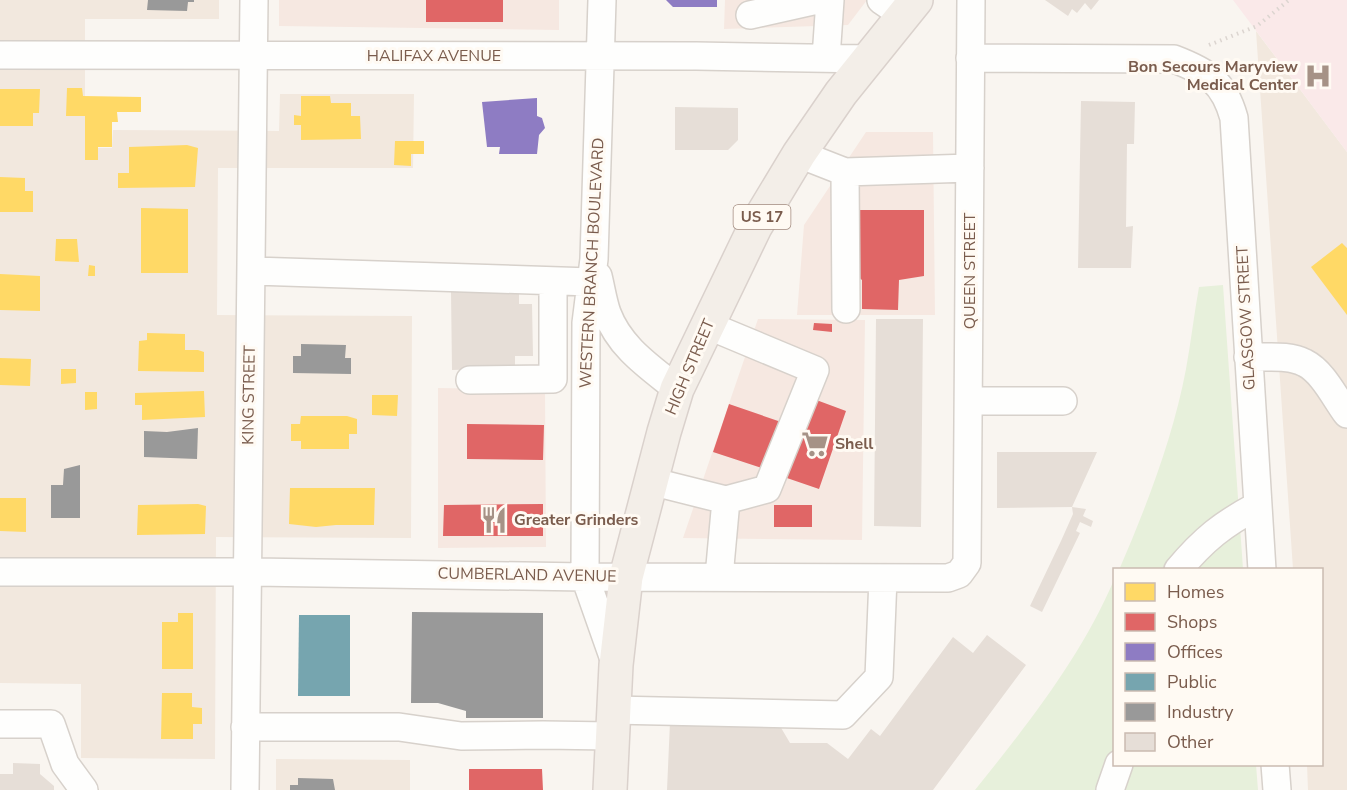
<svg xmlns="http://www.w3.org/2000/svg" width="1347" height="790" font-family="'Nunito Sans',sans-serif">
	<rect width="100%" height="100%" fill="#f9f5f0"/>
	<!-- residential -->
	<path fill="#f2e8de" d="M0,0H219V19H85V148H112L113,130L279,131L280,94H414L413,168H218L217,315L412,316L411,538L216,537L215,759L81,758V684L0,683Z
		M1256,31L1347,152V790H1308L1307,765L1322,764V570L1293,569Z
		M276,759L410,760V790H276Z"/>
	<!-- commercial -->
	<path fill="#f6e8e1" d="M279,0H559V30L279,26Z
		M725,0H867L848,25L724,29Z
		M866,132H933L935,315H797L804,225Z
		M758,319L865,320L862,540L683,538Z
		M438,388L545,390L546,547L438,548Z"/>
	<!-- medical -->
	<path fill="#fae9e9" d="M1233,0H1347V152Z"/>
	<!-- green -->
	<path fill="#e7f0db" d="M1223,285L1243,569L1119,570C1147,505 1173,438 1186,369C1191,342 1194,314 1199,287Z
		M1114,580V764L1256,765L1258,790H975C1028,724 1081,657 1114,580Z"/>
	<!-- homes -->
	<path fill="#ffd966" d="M67,88H82L83,96L141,97V112H117L118,122H112V147H98V160H85V116H66Z
		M0,89H40L39,113H33V126H0Z
		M301,96H330L331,103H351V116H360L361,139L301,140V125H294V115L301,116Z
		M395,141H424V154H411V166L394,165Z
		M187,145L198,148L195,187L118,188V173H129V147Z
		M0,177L25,178V191H33V212H0Z
		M141,208L188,209V273H141Z
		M56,239H77L79,262L55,261Z
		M1342,243L1347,248V315L1311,267Z
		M89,265L95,266V276H88Z
		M0,274L40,276V311L0,310Z
		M147,333L185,334V350H198L204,352V372L138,371L139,341L147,340Z
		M0,358L31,359L30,386L0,385Z
		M61,369H76V383L61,384Z
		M204,391L205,417L142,420V405H135V393Z
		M85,392H97V409L85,410Z
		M372,395H398L397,416L372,415Z
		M301,416H347L357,419V434H349V449H301V441H291V424H300Z
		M290,488H375L374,525H336L316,527L289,524Z
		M0,498H26V532L0,531Z
		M198,504L206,506L205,534L137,535L138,505Z
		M178,613H193V669H162V622H178Z
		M162,693H192V707L202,708V724H193V739H161Z"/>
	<!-- shops -->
	<path fill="#e06666" d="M426,0H503V22H426Z
		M858,210H924V276L899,280L898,310L862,309V280L857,276Z
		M814,323L832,324V332L813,330Z
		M811,398L846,411L819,489L784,477Z
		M729,404L787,424L771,471L713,452Z
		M467,424L544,425L543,460L467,459Z
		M543,504V536H443L444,505Z
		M774,505H812V527H774Z
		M469,769H542L543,790H469Z"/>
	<!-- offices -->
	<path fill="#8e7cc3" d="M666,0H717V7H673Z
		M537,98V116L542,118L545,128L539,135L537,154H499L500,147H487L482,102Z"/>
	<!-- public -->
	<path fill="#76a5af" d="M299,615H350V696H298Z"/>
	<!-- industry -->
	<path fill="#999" d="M148,0H194V2H188L187,11L147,10Z
		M301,344L346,345L345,358H351V374L293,373V356H301Z
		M198,428L197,459L144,457V431L167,432Z
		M80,465V518H51V485H63L64,469Z
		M412,612L543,613V718H466V711L438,703H411Z
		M298,778L333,779L335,790H290V785H298Z"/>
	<!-- building -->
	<path fill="#e6ded7" d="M1045,0H1099L1091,10L1085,3L1077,13L1072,9L1068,16Z
		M1081,101L1135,102L1134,144H1127L1126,227L1133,226L1131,268H1078Z
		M675,107L738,108V140L728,150H675Z
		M519,291V304H532L533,356H515V368L452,370L451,292Z
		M876,319H923L921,527L874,526Z
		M997,452H1097L1072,507L997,508Z
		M1072,507L1086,509L1083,516L1093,521L1091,527L1080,522L1076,531L1080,533L1042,612L1030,606L1061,541L1073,514Z
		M987,635L1026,665L933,790H667L670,722L780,726L790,743H827L848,759L871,729L880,736L953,637L973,653Z
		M13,763L40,764V774L54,786V790H0V774H13Z"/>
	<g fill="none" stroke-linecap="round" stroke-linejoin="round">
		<defs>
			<path id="minor" d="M602,0L594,259L586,323L585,577L616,665
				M881,0L903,15
				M750,15L817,0
				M0,55L696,56L869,59
				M826,58L830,0
				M970,58L1174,59C1208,72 1224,82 1234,118L1262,570
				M799,154L845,172L970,168
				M845,172L846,309
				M251,271L591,282
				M598,276C601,288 603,302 607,313C620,348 650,367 677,389
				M707,325L815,370L767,489L726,500
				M1248,357C1266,358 1288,354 1305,363C1323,372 1335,398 1347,414
				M470,380L553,379V281
				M969,401H1063
				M650,481L726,500L719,577
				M1178,570C1204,539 1223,524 1257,506
				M0,572H247L585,577L948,578L959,574L967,563L971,0
				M613,710L843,715L879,677L883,578
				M0,724H51L65,764L84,790
				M245,727H399L461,736L543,735L611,736
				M1275,764L1277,790
				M245,790L254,0
				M1110,790L1119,764"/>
			<path id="major" d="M610,790L616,665L626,577L664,432L677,389L755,227L799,154L841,93L916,0"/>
		</defs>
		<!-- minor casing -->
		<use href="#minor" stroke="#d7d1cb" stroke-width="30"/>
		<!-- major casing -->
		<use href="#major" stroke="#dad1cc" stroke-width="36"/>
		<!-- path -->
		<path stroke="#dcd5d0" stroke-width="4" stroke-dasharray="1.5 4.5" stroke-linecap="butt" d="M1209,45L1257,26L1289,0"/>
		<!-- minor -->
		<use href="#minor" stroke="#fefefd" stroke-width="27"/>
		<!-- major -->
		<use href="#major" stroke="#f3eee8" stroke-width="33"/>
	</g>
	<!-- icons -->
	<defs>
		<symbol id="hospital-bare" viewBox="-9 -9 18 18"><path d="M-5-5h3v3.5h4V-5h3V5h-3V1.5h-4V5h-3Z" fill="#a69286" stroke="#fffaf3" stroke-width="2.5" paint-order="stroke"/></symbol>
		<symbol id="supermarket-bare" viewBox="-9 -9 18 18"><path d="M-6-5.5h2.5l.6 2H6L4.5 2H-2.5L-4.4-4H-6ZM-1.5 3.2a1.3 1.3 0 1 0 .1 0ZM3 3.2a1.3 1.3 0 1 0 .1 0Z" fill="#a69286" stroke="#fffaf3" stroke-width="2.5" paint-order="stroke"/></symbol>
		<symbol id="restaurant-bare" viewBox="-9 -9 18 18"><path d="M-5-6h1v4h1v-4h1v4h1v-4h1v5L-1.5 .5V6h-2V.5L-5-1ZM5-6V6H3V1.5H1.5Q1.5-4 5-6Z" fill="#a69286" stroke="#fffaf3" stroke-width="2.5" paint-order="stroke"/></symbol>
	</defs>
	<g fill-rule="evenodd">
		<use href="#hospital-bare" x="1299" y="57" width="38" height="38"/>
		<use href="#supermarket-bare" x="796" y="425" width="38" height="38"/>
		<use href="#restaurant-bare" x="475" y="501" width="38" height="38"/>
	</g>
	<g text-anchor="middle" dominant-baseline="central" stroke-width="6" stroke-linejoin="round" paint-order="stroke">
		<!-- shield labels -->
		<rect fill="#fffaf3" stroke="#a28b7f" stroke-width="1.5" x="733.5" y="205" width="57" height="24" rx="4.5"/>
		<g font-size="15" font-weight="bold" fill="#7a5c4d">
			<text x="762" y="217">US 17</text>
		</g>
		<!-- street labels -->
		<g font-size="16" fill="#7a5c4d" stroke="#fffaf3">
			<text x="434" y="56">HALIFAX AVENUE</text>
			<text transform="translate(592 263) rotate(-87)">WESTERN BRANCH BOULEVARD</text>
			<text transform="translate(970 271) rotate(-90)">QUEEN STREET</text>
			<text transform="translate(1246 318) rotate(-93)">GLASGOW STREET</text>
			<text transform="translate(690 367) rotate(-67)">HIGH STREET</text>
			<text transform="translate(249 395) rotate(-89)">KING STREET</text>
			<text transform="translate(527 575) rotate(1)">CUMBERLAND AVENUE</text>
		</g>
		<!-- poi labels -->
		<g font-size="16" font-weight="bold" fill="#7a5c4d" stroke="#fffaf3" text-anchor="start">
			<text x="1298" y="67" text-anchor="end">Bon Secours Maryview<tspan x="1298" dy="18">Medical Center</tspan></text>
			<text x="835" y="444">Shell</text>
			<text x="514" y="520">Greater Grinders</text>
		</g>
	</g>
	<!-- legend -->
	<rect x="1113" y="568" width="210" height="198" fill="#fffaf3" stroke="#cabbb1" stroke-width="1.5"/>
	<rect x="1125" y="583" width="30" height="18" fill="#ffd966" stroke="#cabbb1" stroke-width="1.5"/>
	<text x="1167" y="598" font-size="18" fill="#7a5c4d">Homes</text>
	<rect x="1125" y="613" width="30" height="18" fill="#e06666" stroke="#cabbb1" stroke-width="1.5"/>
	<text x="1167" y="628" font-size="18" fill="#7a5c4d">Shops</text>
	<rect x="1125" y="643" width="30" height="18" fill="#8e7cc3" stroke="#cabbb1" stroke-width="1.5"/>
	<text x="1167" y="658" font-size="18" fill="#7a5c4d">Offices</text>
	<rect x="1125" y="673" width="30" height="18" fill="#76a5af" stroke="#cabbb1" stroke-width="1.5"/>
	<text x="1167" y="688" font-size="18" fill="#7a5c4d">Public</text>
	<rect x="1125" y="703" width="30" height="18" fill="#999999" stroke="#cabbb1" stroke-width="1.5"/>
	<text x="1167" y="718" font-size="18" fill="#7a5c4d">Industry</text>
	<rect x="1125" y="733" width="30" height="18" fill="#e6ded7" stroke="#cabbb1" stroke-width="1.5"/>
	<text x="1167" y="748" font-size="18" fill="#7a5c4d">Other</text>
</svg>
